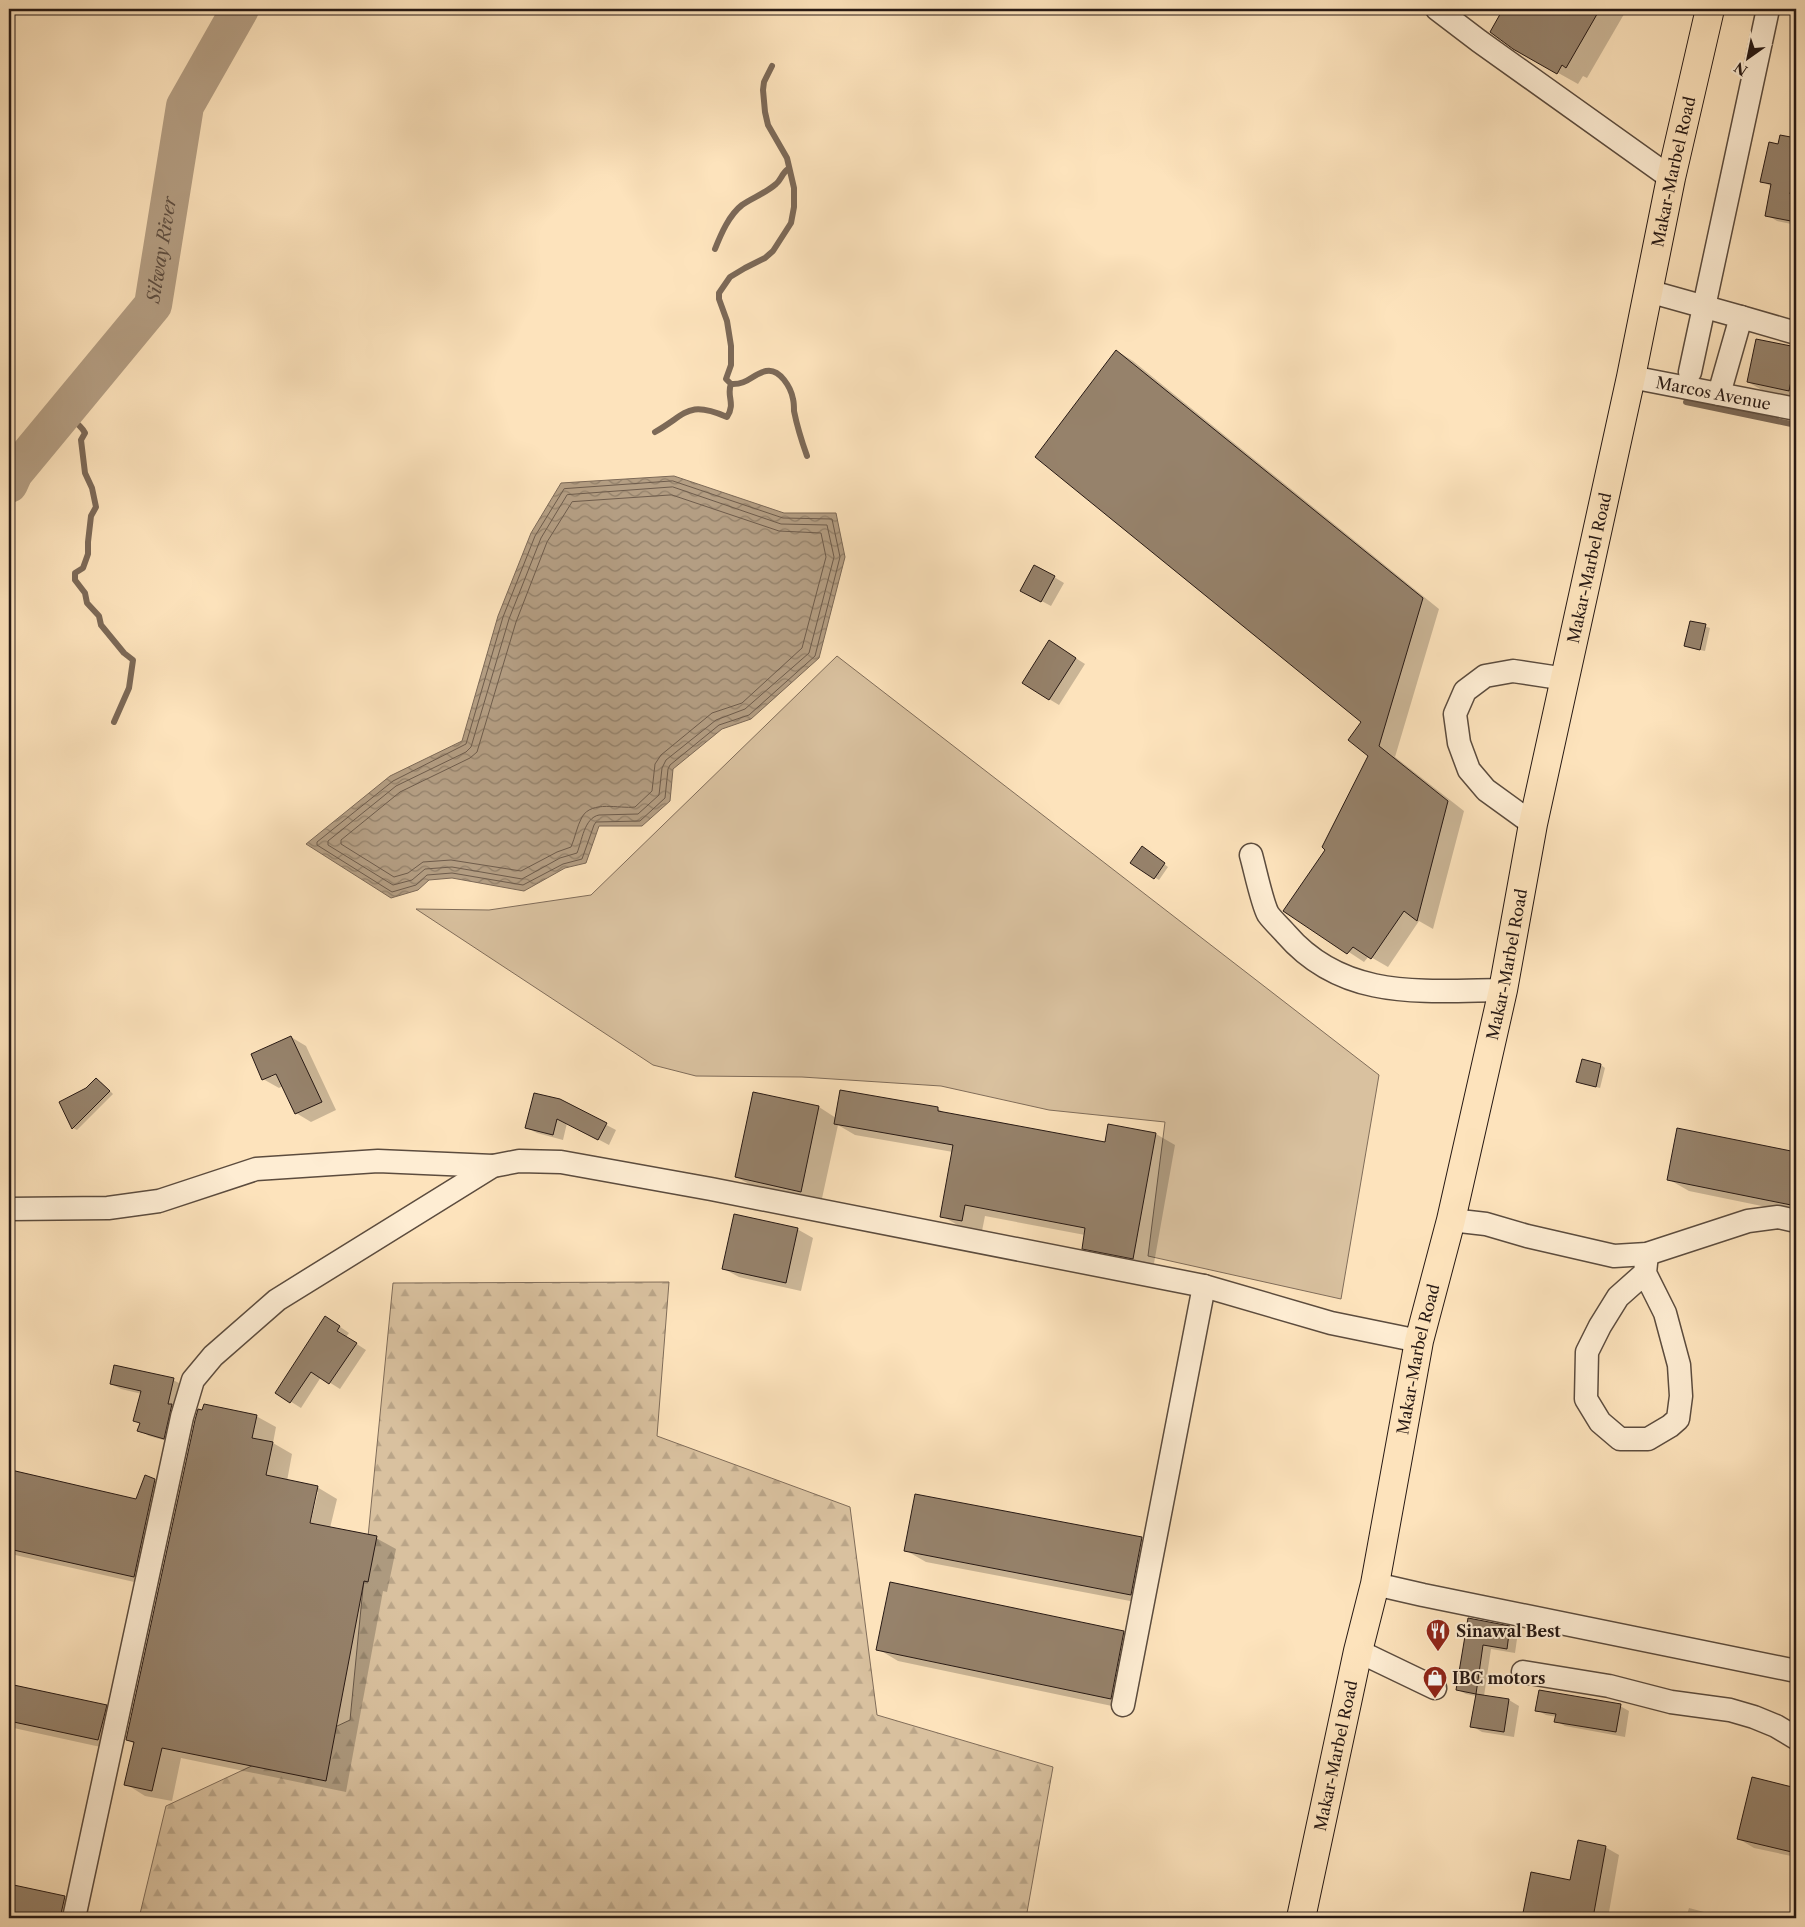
<svg xmlns="http://www.w3.org/2000/svg" width="1805" height="1927" font-family="'Libre Caslon Text',serif">
	<defs>
		<pattern id="forest-firs" width="22" height="20" patternUnits="userSpaceOnUse" patternTransform="scale(1.25)"><rect width="22" height="20" fill="#d9c19f"/><path d="M5 1l3.5 6h-7zM16 11l3.5 6h-7z" fill="#baa588"/></pattern>
		<pattern id="water-waves" width="16" height="10" patternUnits="userSpaceOnUse" patternTransform="scale(1.25)"><rect width="16" height="10" fill="#b49e83"/><path d="M0 5q4-4 8 0t8 0" fill="none" stroke="#92806a"/></pattern>
	</defs>
	<rect width="100%" height="100%" fill="#fde3bc"/>
	<filter id="stains"><feTurbulence type="fractalNoise" baseFrequency=".004" numOctaves="4"/><feColorMatrix values="0 0 0 0 .2 0 0 0 0 .09 0 0 0 0 .02 0 0 0 .5 -.17"/></filter>
	<radialGradient id="worn" r=".72"><stop offset=".6" stop-color="#630" stop-opacity="0"/><stop offset="1" stop-color="#630" stop-opacity=".3"/></radialGradient>
	<!-- green -->
	<path fill="#d9c19f" stroke="#806d5a" d="M837,656L1379,1075L1341,1299L1148,1256L1165,1122L1049,1110L941,1086L802,1077L696,1076L653,1065L416,909L489,910L591,895Z"/>
	<!-- forest -->
	<path fill="url(#forest-firs)" stroke="#806d5a" d="M669,1282L657,1436L850,1507L877,1715L1053,1767L1026,1918H139L166,1806L350,1720L393,1283Z"/>
	<!-- water -->
	<path fill="url(#water-waves)" stroke="#7c6957" d="M674,476L784,513H836L845,557L819,658L751,719L722,729L673,769L670,801L642,826H599L586,863L565,868L524,891L452,878L429,880L418,890L391,898L306,844L390,776L462,741L498,616L531,533L561,483Z"/>
	<!-- shadow -->
	<path fill="#0003" fill-rule="evenodd" d="M1504,9H1627L1587,78L1583,76L1578,84L1514,48L1491,32Z
		M1781,136L1796,140V225L1777,221L1767,215L1772,187L1762,181L1779,145Z
		M1792,309L1796,310V320L1790,317Z
		M1757,340L1796,347V397L1762,390L1748,382Z
		M1117,351L1133,361L1439,609L1395,757L1464,811L1433,929L1419,921L1388,967L1369,956L1364,962L1285,910L1327,849L1370,755L1363,722Z
		M1054,577L1064,583L1051,606L1032,596Z
		M1691,622L1710,628L1705,651L1690,648Z
		M1060,648L1085,664L1059,705L1049,699Z
		M1146,850L1168,867L1159,880L1132,863Z
		M291,1037L306,1046L336,1110L311,1122L296,1113L283,1086L279,1088L263,1079ZM282,1072L271,1077V1074Z
		M1601,1065L1605,1068L1600,1088L1578,1082Z
		M101,1082L113,1094L77,1130L73,1128Z
		M559,1100L616,1130L609,1145L567,1123L563,1140L537,1133L527,1128Z
		M819,1107L836,1118L938,1109L948,1115L1106,1144L1156,1134L1175,1145L1153,1269L1103,1259L1083,1248L1085,1235L985,1216L982,1231L961,1227L942,1216L953,1152L855,1135L838,1125L821,1203L757,1188L736,1177Z
		M1796,1134V1213L1689,1191L1668,1179L1793,1152Z
		M797,1229L813,1238L801,1291L739,1277L724,1269Z
		M336,1324L349,1333L346,1337L366,1350L340,1389L321,1377L301,1408L277,1393Z
		M173,1380L183,1385L174,1443L149,1436L139,1430L141,1423L135,1420L142,1394L121,1389L111,1384Z
		M256,1416L276,1427L273,1443L292,1454L287,1481L317,1487L337,1499L330,1528L376,1538L396,1549L387,1592L383,1591L346,1792L181,1758L172,1801L145,1796L126,1784L135,1744L127,1740ZM315,1492H318L309,1529H307Z
		M12,1472L136,1500L155,1481L173,1491L152,1586L15,1555L9,1552V1489Z
		M1141,1539L1162,1550L1151,1605L926,1562L905,1550Z
		M1469,1619L1510,1627L1518,1632L1515,1653L1491,1649L1484,1696L1509,1700L1519,1706L1514,1737L1482,1732L1472,1726L1476,1696L1466,1694L1458,1690Z
		M1124,1632L1144,1644L1131,1710L898,1661L878,1649Z
		M9,1685L106,1706L127,1718L119,1751L9,1727Z
		M1620,1706L1629,1711L1625,1737L1565,1726L1556,1721L1557,1717L1546,1715L1537,1710Z
		M1753,1779L1796,1789V1857L1754,1848L1739,1839Z
		M1605,1847L1619,1855L1608,1918H1523L1532,1874L1571,1881Z
		M9,1885L64,1898L85,1910L83,1918H9Z
		M1689,1908L1723,1917L1726,1918H1686Z"/>
	<g fill="none" stroke-linecap="round" stroke-linejoin="round">
		<!-- shore -->
		<path stroke="#6e5c4c" stroke-width="1" d="M673,481L783,518L832,519L840,557L815,656L749,715L719,725L670,765L668,769L665,798L640,821L596,822L594,825L582,859L563,864L523,885L452,873L427,875L416,885L392,892L317,845V842L393,781L466,744L503,617L535,536L564,489Z
			M673,487L781,524L827,525L834,557L809,653L745,709L716,720L666,760L662,768L659,795L638,814L599,815C584,818 582,841 577,853L560,858L522,879L452,867L425,869L412,880L393,885L328,845V841L396,786L466,752L471,747L509,619L541,538L567,495Z
			M672,495L779,531L821,533L826,557L802,648L742,703L712,713L661,755L655,764L652,791L635,807C619,809 592,800 582,817C577,826 575,838 571,847L557,852L521,871L451,860L423,862L408,873L394,877L341,844V840L400,792L470,758L477,752L516,622L547,542L572,502Z"/>
		<!-- stream -->
		<path stroke="#7c6957" stroke-width="6" d="M772,66L764,82L763,90L765,112L768,125L787,158L794,188V207L791,223L773,251L765,258L745,268L730,277L719,293V299L727,321L731,346V365L726,379L731,384C748,385 752,374 766,371C780,368 791,388 793,399C794,403 794,407 794,411C797,426 802,442 807,456
			M715,249C721,234 729,215 742,205C752,198 766,193 776,184C781,180 782,173 788,169
			M1686,402L1796,425
			M50,409C62,415 78,420 85,433L81,440L85,473L92,488L96,507L91,516L88,542V554L83,568L75,573V580L85,593L87,603L99,616L101,625L124,653L133,660L129,688L114,722
			M655,432C687,414 687,400 727,417C736,403 726,396 731,384"/>
		<!-- river -->
		<path stroke="#b49e83" stroke-width="38" id="s1" d="M9,484L14,473L153,305L185,106L240,9"/>
	</g>
	<!-- building -->
	<path fill="#96826b" stroke="#271914" d="M1503,9H1600L1566,68L1562,65L1557,74L1513,49L1490,32Z
		M1780,135L1796,138V164L1790,194L1796,195V222L1765,216L1771,184L1760,182L1769,142L1778,144Z
		M1756,339L1796,347V356L1789,391L1747,382Z
		M1116,350L1423,598L1379,746L1448,801L1417,921L1404,911L1371,959L1353,947L1347,954L1283,911L1325,850L1322,847L1368,756L1348,740L1361,722L1035,457Z
		M1034,565L1055,576L1041,602L1020,591Z
		M1690,621L1706,624L1700,650L1684,646Z
		M1049,640L1076,658L1049,700L1022,683Z
		M1142,846L1165,863L1154,879L1130,863Z
		M291,1036L322,1102L295,1114L276,1074L262,1080L251,1054Z
		M1582,1059L1601,1064L1596,1087L1576,1082Z
		M96,1078L110,1091L72,1129L59,1102L86,1088Z
		M840,1090L938,1107V1111L1105,1142L1108,1124L1156,1133L1133,1259L1082,1249L1085,1228L965,1205L962,1221L940,1217L953,1145L834,1124Z
		M753,1092L819,1106L801,1192L735,1177Z
		M534,1093L560,1099L607,1123L598,1140L557,1119L553,1135L525,1128Z
		M1677,1128L1796,1152V1206L1667,1180Z
		M734,1214L798,1228L786,1283L722,1269Z
		M325,1316L340,1326L337,1331L357,1343L329,1384L311,1372L290,1403L275,1393Z
		M114,1365L174,1378L168,1404H172L164,1439L137,1431L140,1423L133,1421L141,1391L110,1384Z
		M204,1404L257,1415L252,1438L273,1442L266,1475L318,1486L310,1523L377,1536L368,1582L364,1581L326,1781L162,1748L152,1791L124,1785L134,1742L126,1740L195,1420L198,1409L202,1410Z
		M11,1470L136,1499L145,1475L155,1479L134,1577L9,1549V1482Z
		M915,1494L1142,1537L1131,1595L904,1551Z
		M890,1582L1124,1631L1111,1699L876,1650Z
		M1468,1618L1510,1626L1507,1649L1483,1645L1476,1694L1456,1690Z
		M9,1684L107,1705L98,1740L9,1721Z
		M1539,1690L1621,1704L1616,1732L1554,1722L1556,1714L1535,1711Z
		M1476,1694L1509,1699L1504,1732L1470,1727Z
		M1752,1777L1796,1788V1853L1737,1839Z
		M1578,1840L1606,1846L1593,1918H1522L1531,1872L1570,1880Z
		M9,1884L65,1896L60,1918H9Z"/>
	<g fill="none" stroke-linecap="round" stroke-linejoin="round">
		<defs>
			<g id="minor">
				<path d="M1437,9L1479,41L1671,178"/>
				<path d="M1648,291L1741,317"/>
				<path d="M1690,372L1768,9"/>
				<path id="s2" d="M1631,377L1796,409"/>
				<path d="M1719,394L1741,317L1796,333"/>
				<path d="M1533,824L1486,790L1469,770L1459,743L1455,714L1465,691L1485,676L1513,671L1566,679"/>
				<path d="M1251,855C1255,869 1262,903 1268,914C1273,921 1280,927 1286,934C1344,1001 1423,991 1503,990"/>
				<path d="M9,1209L108,1208L159,1201L256,1169L378,1161L493,1166"/>
				<path d="M1451,1220L1486,1224L1527,1236L1614,1256L1647,1254L1748,1221L1778,1217L1796,1221"/>
				<path d="M1645,1273L1618,1297L1600,1326L1587,1352L1586,1399L1600,1422L1620,1439H1648L1670,1426L1678,1419L1681,1396L1679,1365L1665,1313L1645,1273L1647,1254"/>
				<path d="M1375,1584L1423,1595L1796,1671"/>
				<path d="M1358,1651L1435,1688"/>
				<path d="M1523,1672L1609,1686L1671,1702L1730,1710L1754,1717L1776,1726L1796,1738"/>
				<path d="M1123,1705L1204,1286"/>
				<path d="M74,1918L182,1417L193,1380L213,1356L277,1300L493,1166L519,1161L561,1162L711,1189L1204,1286L1331,1323L1419,1341"/>
			</g>
			<g id="major">
				<path id="s3" d="M1301,1918L1358,1651L1375,1584L1419,1341L1451,1220L1503,990L1533,824L1631,377L1671,178L1710,9"/>
			</g>
		</defs>
		<!-- minor casing -->
		<use href="#minor" stroke="#5c4c3e" stroke-width="25"/>
		<!-- major casing -->
		<use href="#major" stroke="#271914" stroke-width="30"/>
		<!-- minor -->
		<use href="#minor" stroke="#feedd3" stroke-width="22"/>
		<!-- major -->
		<use href="#major" stroke="#fde3bc" stroke-width="28"/>
	</g>
	<!-- icons -->
	<defs>
		<symbol id="restaurant-pin" viewBox="-11 -11 22 30"><path d="M0 17L-7.5 6A9.5 9.5 0 1 1 7.5 6Z" fill="#8f2418" stroke="#feedd3"/><path d="M-5-6h1v4h1v-4h1v4h1v-4h1v5L-1.5 .5V6h-2V.5L-5-1ZM5-6V6H3V1.5H1.5Q1.5-4 5-6Z" fill="#fff"/></symbol>
		<symbol id="shop-pin" viewBox="-11 -11 22 30"><path d="M0 17L-7.5 6A9.5 9.5 0 1 1 7.5 6Z" fill="#8f2418" stroke="#feedd3"/><path d="M-5-2.5h2.3a2.7 3.5 0 0 1 5.4 0H5L5.5 6h-11ZM-1.5-2.5h3a1.5 2.3 0 0 0-3 0Z" fill="#fff"/></symbol>
	</defs>
	<g fill-rule="evenodd">
		<use href="#restaurant-pin" x="1424" y="1617" width="28" height="38"/>
		<use href="#shop-pin" x="1421" y="1664" width="28" height="38"/>
	</g>
	<g text-anchor="middle" dominant-baseline="central" stroke-width="4" stroke-linejoin="round" paint-order="stroke">
		<!-- street labels -->
		<g font-size="16" fill="#271914" stroke="#feedd3">
			<text stroke="none"><textPath href="#s3" startOffset="1786">Makar-Marbel Road</textPath></text>
			<text stroke="none"><textPath href="#s2" startOffset="84">Marcos Avenue</textPath></text>
			<text stroke="none"><textPath href="#s3" startOffset="1381">Makar-Marbel Road</textPath></text>
			<text stroke="none"><textPath href="#s3" startOffset="976">Makar-Marbel Road</textPath></text>
			<text stroke="none"><textPath href="#s3" startOffset="571">Makar-Marbel Road</textPath></text>
			<text stroke="none"><textPath href="#s3" startOffset="166">Makar-Marbel Road</textPath></text>
		</g>
		<!-- poi labels -->
		<g font-size="16" font-weight="bold" fill="#271914" stroke="#feedd3" text-anchor="start">
			<text x="1456" y="1631">Sinawal Best</text>
			<text x="1452" y="1678">IBC motors</text>
		</g>
		<!-- water labels -->
		<g font-size="18" font-style="italic" fill="#5f4e40" stroke="#feedd3">
			<text stroke="none"><textPath href="#s1" startOffset="286">Silway River</textPath></text>
		</g>
	</g>
	<!-- margin -->
	<rect width="1805" height="1927" fill="none" stroke="#fde3bc" stroke-width="30"/>
	<rect x="10" y="10" width="1785" height="1907" fill="none" stroke="#271914" stroke-width="2.5"/>
	<rect x="15" y="15" width="1775" height="1897" fill="none" stroke="#271914"/>
	<!-- north arrow -->
	<g transform="translate(1748 58) rotate(213)" stroke="#feedd3" stroke-width="4" paint-order="stroke">
	<path d="M0-4L9 19L0 12L-9 19Z" fill="#271914"/>
	<text y="-8" font-size="14" font-weight="bold" text-anchor="middle" fill="#271914">N</text>
	</g>
	<rect width="100%" height="100%" filter="url(#stains)"/>
	<rect width="100%" height="100%" fill="url(#worn)"/>
</svg>
